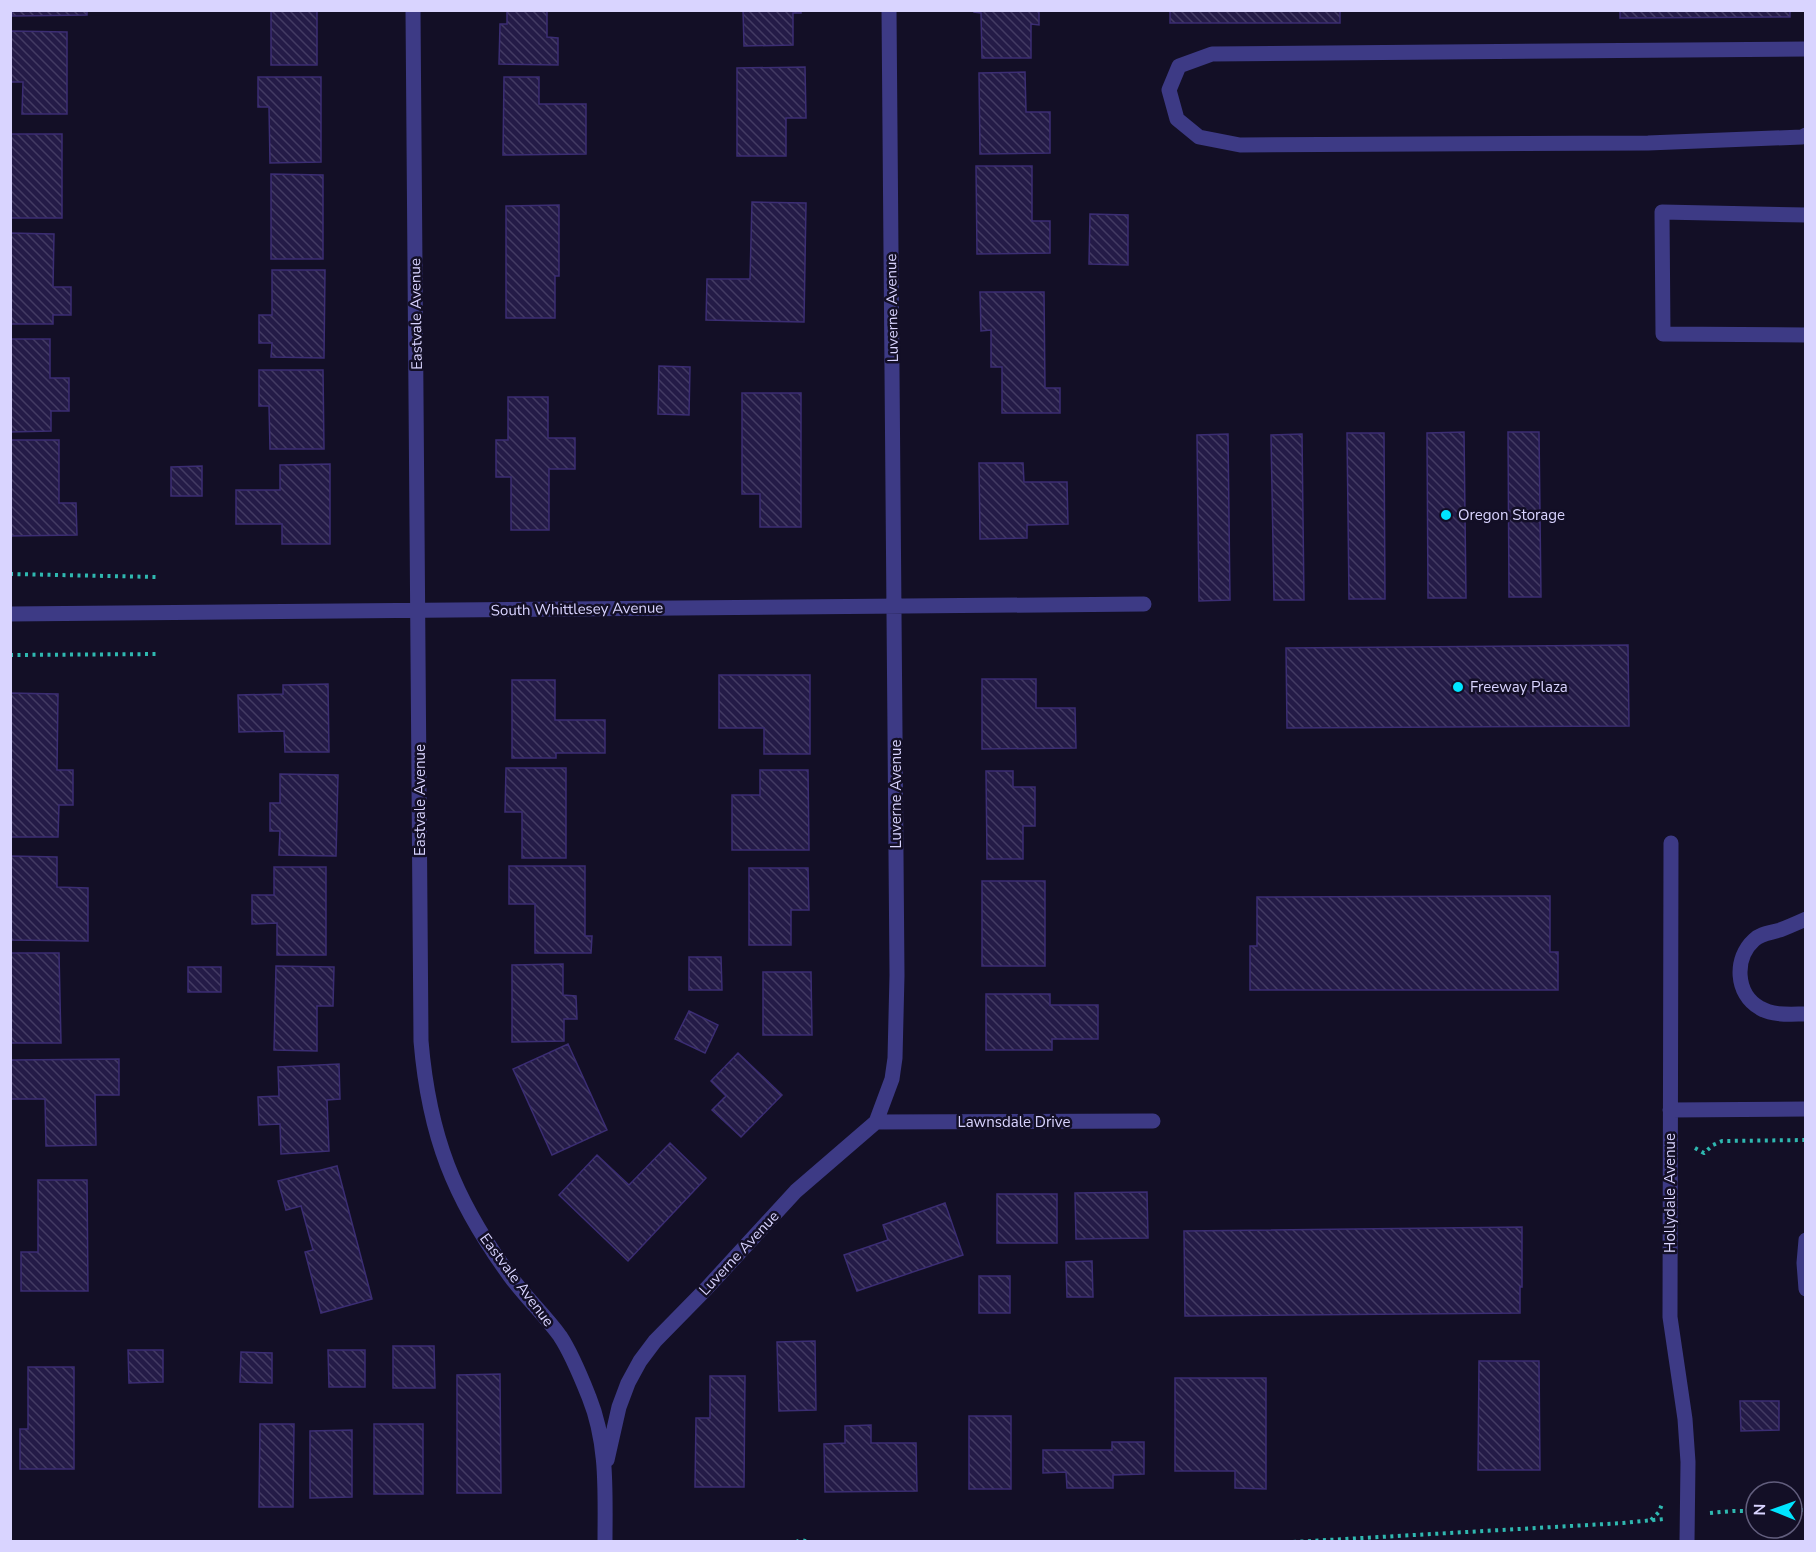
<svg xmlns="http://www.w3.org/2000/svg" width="1816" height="1552" font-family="'Nunito Sans',sans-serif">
	<defs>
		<pattern id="building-back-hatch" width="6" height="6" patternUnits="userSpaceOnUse" patternTransform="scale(1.5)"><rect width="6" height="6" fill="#241b47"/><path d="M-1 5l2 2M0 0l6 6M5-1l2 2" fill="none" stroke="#433b63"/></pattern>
	</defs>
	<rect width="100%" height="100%" fill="#130f26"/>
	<!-- building -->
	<path fill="url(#building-back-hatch)" stroke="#3b2d73" stroke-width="1.5" d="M12,10H87V15L12,16Z
		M271,10H317V65H271Z
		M507,10H547V37L558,38V65L499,64L500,24H507Z
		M743,10H801V13H793V45L744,46Z
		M974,10H1039V25L1031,24V58H982L981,13L974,12Z
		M1170,10H1340V23H1170Z
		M1620,10H1790V17L1620,18Z
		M11,31L67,32V114H22L23,82H11Z
		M805,67L806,118H786V156H737V68Z
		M1025,72L1026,112H1050V153L980,154L979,73Z
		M258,77H321V162L270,163L269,107H258Z
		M504,77H539V104H586V154L503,155Z
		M10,134H62V218H10Z
		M976,166H1032V221H1050V253L977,254Z
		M271,174L323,175V259H271Z
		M752,202L806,203L804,322L706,320L707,279H750Z
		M559,205V276H555V318H506V206Z
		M1090,214L1128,215V265L1089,264Z
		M10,233L54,234L53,287H71V315H53V324H10Z
		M272,270H325L324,358L271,357L272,343H259V315H272Z
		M980,292H1044L1045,388H1060V413H1002V367H991V330L981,331Z
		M10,339H50V378H69V411H51V431L10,432Z
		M659,366L690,367L689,415L658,414Z
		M259,370H323L324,449H270L269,406H259Z
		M742,393H801V527H760V494H742Z
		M508,397H548V438H575V469H549V530H511V477H496V440H508Z
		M1464,432L1466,598H1428L1427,433Z
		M1508,432H1539L1541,597H1509Z
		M1347,433H1384L1385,599H1349Z
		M1228,434L1230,600L1199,601L1197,435Z
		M1302,434L1304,600H1274L1271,435Z
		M10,440H59V503H76L77,535L10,536Z
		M979,463H1023L1024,482H1067L1068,524L1027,525V538L980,539Z
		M330,464V544H282V524H236V490H280V465Z
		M202,466V496H171V467Z
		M1628,645L1629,726L1287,728L1286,648Z
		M719,675H810V754H764V728H719Z
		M982,679H1036V708H1075L1076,748L982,749Z
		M512,680H555V720H605V753H556V758H512Z
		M328,684L329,752H285L284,731L239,732L238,695L283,694V685Z
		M10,693L58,694L57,770H73V805H59L58,837H10Z
		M506,768H566V858H522V812H505Z
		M760,770H808L809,850H732V795H760Z
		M986,771H1013V787H1035V826H1023V859H987Z
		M280,774L338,775L336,856L279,855L280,831H270V803H280Z
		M10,856L57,857V887L88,888V941L10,940Z
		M509,866H585V936H592L591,953H535V904H509Z
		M274,867H326V955H277V923L252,924V895H274Z
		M749,868H808L809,910H791V945H749Z
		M982,881H1045V966H982Z
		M1550,896V952H1558V990H1250V946H1257V897Z
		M10,953H59L61,1043H10Z
		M689,957H721L722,990H689Z
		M563,964V995L576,996L577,1019H564V1041L512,1042V965Z
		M276,966L334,967L333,1006H317V1051L274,1050Z
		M188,967H221V992H188Z
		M763,972H811L812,1035H763Z
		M986,994H1050V1005H1098V1039H1052V1050H986Z
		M689,1011L718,1025L705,1053L675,1039Z
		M568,1044L607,1130L552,1155L513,1069Z
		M738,1053L782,1095L741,1137L712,1110L726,1096L711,1081Z
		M119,1059V1095H95L96,1145L46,1146L45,1099H10V1060Z
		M339,1064L340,1099L327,1100L329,1151L281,1154L280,1124L259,1125L258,1097L279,1096L278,1067Z
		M670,1143L706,1178L628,1261L559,1195L597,1155L629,1185Z
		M337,1166L372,1299L321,1313L305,1252L313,1250L301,1206L286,1210L278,1181Z
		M38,1180H87L88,1291H21V1252H38Z
		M1147,1192L1148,1238L1076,1239L1075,1193Z
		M997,1194H1057V1243H997Z
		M945,1203L963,1255L857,1291L844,1255L888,1240L883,1225Z
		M1522,1227V1287H1520V1313L1185,1316L1184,1231Z
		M1092,1261L1093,1297H1067L1066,1262Z
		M979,1276H1010V1313H979Z
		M815,1341L816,1410L779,1411L777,1342Z
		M393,1346H434L435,1388H393Z
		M128,1350H163V1382L129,1383Z
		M328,1350H365V1387H329Z
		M241,1352L272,1353V1383L240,1382Z
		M1479,1361H1539L1540,1470H1478Z
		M28,1367H74V1469H20V1429H28Z
		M500,1374L501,1493H457V1375Z
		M710,1376H745L744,1487H695L696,1418H710Z
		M1175,1378H1266V1489L1235,1488V1471H1175Z
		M1740,1401H1779V1430L1741,1431Z
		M969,1416H1011V1489H969Z
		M260,1424H294L293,1507H259Z
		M374,1424H423V1494H374Z
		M871,1425V1443H916L917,1491L825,1492L824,1444L845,1443V1426Z
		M352,1430V1497L310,1498V1431Z
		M1112,1442H1144V1474L1113,1475V1488H1067L1066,1472L1043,1473V1450H1112Z"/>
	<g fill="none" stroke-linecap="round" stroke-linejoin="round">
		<!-- path -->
		<path stroke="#2fb8b0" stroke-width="4" stroke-dasharray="3 4.5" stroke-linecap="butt" d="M10,574L156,577
			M10,655L160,654
			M1695,1148L1704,1153L1713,1145L1722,1141L1806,1140
			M1792,1510H1806
			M1710,1513L1733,1511H1756
			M1651,1520L1659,1512L1662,1504
			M405,1542H425
			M796,1542L801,1540L809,1542
			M1293,1542L1623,1523L1664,1519"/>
		<!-- lane -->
		<path stroke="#3d3a85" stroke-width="15" d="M1806,49L1212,54L1179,66L1169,90L1177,119L1199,137L1240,145L1648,143L1802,137L1806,135
			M1806,215L1662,212L1663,334L1806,335
			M1806,919C1797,923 1788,927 1780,930C1771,933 1761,933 1754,940C1734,958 1735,994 1760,1008C1773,1016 1791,1014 1806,1014
			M1806,1240L1804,1263L1806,1289"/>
		<!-- street -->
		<path stroke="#3d3a85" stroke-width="15" d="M413,10L421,1041C429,1136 454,1199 510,1276C525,1297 545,1315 560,1336C572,1354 581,1377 589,1397C608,1444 605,1493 605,1542
			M10,614L1144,604
			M1671,843L1670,1317L1685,1419L1688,1462L1687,1542
			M1670,1110L1806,1109
			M876,1122L1153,1121
			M607,1460L619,1407L628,1383L640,1361L655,1341L706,1289L796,1191L876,1122L892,1079L895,1058L897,975L889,10"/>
	</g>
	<!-- markers -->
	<g fill="#00e5ff" stroke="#130f26" stroke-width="2">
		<circle cx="1446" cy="515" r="6"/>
		<circle cx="1458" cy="687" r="6"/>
	</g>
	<g text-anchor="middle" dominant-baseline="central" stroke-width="5" stroke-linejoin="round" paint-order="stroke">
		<!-- street labels -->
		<g font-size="15" fill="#d9d4ff" stroke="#130f26">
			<text transform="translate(892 308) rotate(-91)">Luverne Avenue</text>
			<text transform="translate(416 314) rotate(-91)">Eastvale Avenue</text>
			<text transform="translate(577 609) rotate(-1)">South Whittlesey Avenue</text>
			<text transform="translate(896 794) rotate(-90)">Luverne Avenue</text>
			<text transform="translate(420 800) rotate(-90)">Eastvale Avenue</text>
			<text x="1014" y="1122">Lawnsdale Drive</text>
			<text transform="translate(1670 1193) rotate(-90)">Hollydale Avenue</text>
			<text transform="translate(739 1253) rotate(-47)">Luverne Avenue</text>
			<text transform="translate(517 1280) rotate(53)">Eastvale Avenue</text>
		</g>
		<!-- poi labels -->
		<g font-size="15" fill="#d9d4ff" stroke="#130f26" text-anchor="start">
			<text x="1458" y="515">Oregon Storage</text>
			<text x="1470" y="687">Freeway Plaza</text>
		</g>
	</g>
	<!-- border -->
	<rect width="1816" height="1552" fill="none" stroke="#d9d4ff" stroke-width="24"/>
	<!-- north arrow -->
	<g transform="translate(1774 1510) rotate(271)"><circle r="28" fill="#130f26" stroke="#625e7d" stroke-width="1.5"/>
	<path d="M0-4.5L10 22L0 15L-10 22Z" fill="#00e5ff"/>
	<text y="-9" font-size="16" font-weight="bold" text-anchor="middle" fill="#d9d4ff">N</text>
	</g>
</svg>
